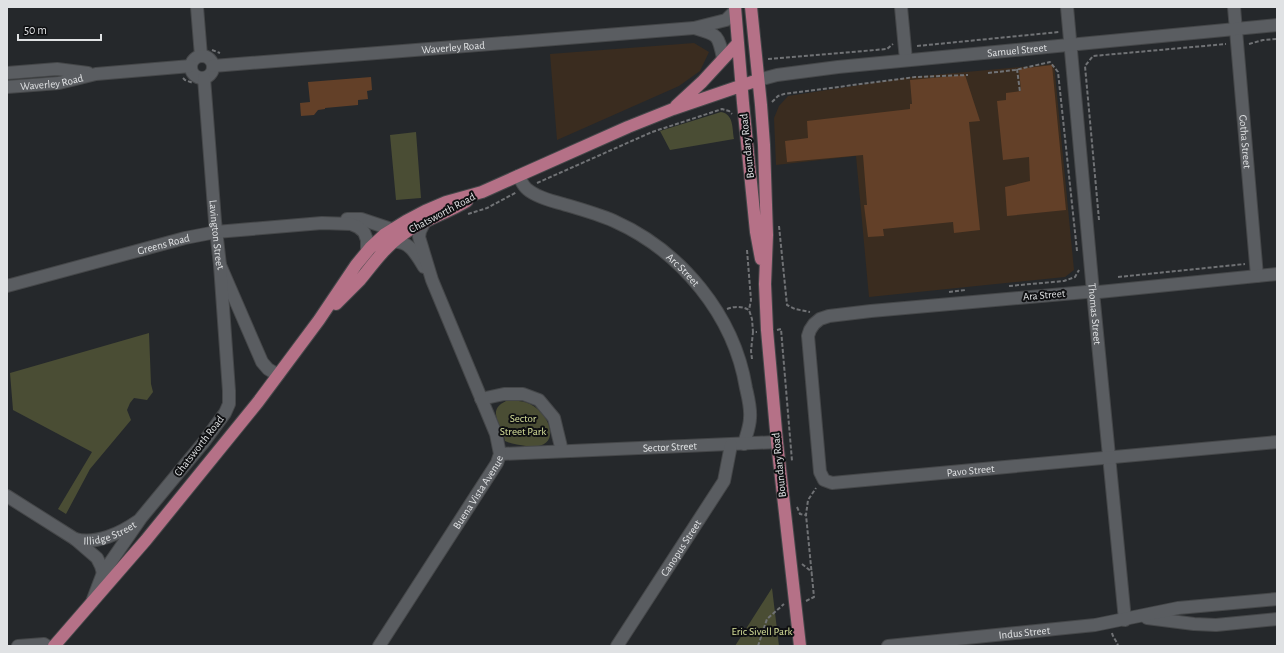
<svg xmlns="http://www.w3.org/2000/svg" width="1284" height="653" font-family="'Alegreya Sans',sans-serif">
	<rect width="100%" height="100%" fill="#25282b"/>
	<!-- commercial -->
	<path fill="#3a2c1f" d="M694,43L709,52L700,71L679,86L557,140L550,54Z
		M1054,64L1074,270L1065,277L869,297L856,156L776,165L774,118L779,106L788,96L911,77Z"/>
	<!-- green -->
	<path fill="#4a4d34" d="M721,112C734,114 732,129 734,139L670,150L660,131Z
		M416,132L421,198L396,200L390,135Z
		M149,333L151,384L153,392L147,400L134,398L130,403L127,410L131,420L90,469L66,514L58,509L92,452L13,410L10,373Z
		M506,401C514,401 523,400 530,404C552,415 563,451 526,446C519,445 511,444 505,441C503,425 485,411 506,401Z
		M772,588L779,646H735Z"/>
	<!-- building -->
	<path fill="#634028" d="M1052,65L1066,210L1007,216L1005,187L1030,181L1029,157L1003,160L997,101L1006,100V93L1021,91L1019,69Z
		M965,75L980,121L969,122L980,230L954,233L953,222L883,229L884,236L868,237L864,205H867L863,155L787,162L785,141L808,138L807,121L910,109V104H912L910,80Z
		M371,77L372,90L367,91L368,99L358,100V105L325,108V109L318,110L314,115L301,116L300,103L310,102L308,82Z"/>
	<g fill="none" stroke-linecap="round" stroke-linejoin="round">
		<defs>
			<g id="minor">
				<path d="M197,7L201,56"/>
				<path d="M901,7L906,60"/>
				<path id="s1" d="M1067,7L1093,292L1125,620"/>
				<path id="s2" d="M1234,7L1257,276"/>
				<path d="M694,28C718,35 718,34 723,58"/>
				<circle cx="202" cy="67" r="11"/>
				<path id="s3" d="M213,66L694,28L726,20L735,11"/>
				<path d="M7,73L57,69L88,73"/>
				<path id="s4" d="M204,78L215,221L220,265L262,362L268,369L278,375"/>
				<path id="s5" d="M758,80L777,75L838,67L1277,25"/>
				<path id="s6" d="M7,87L59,83L96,74L191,66"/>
				<path id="s7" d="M518,176C521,180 523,186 527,189C536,197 551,201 563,204C580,209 598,214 614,221C681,251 734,315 746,388C748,397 751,408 750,418C750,426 746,436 744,444"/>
				<path d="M347,219H361L391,229"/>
				<path d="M392,242C409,240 416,254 424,267"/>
				<path id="s8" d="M1277,274L1099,292H1086L871,311L829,316L820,319L814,324L810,330L808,336L820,472L824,480L832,483L1277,442"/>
				<path id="s9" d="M7,286L185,238L216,232L322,223L351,224L358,227L364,232L367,240V251"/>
				<path d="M481,399L504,394H523L539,400L554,418L562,451"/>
				<path id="s10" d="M500,454L777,442"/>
				<path d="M7,496L75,539L97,558L101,566L103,573"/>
				<path id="s11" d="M75,539C96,545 121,533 138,521"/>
				<path d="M92,602L103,573L141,518L203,443L225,413L229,404V391L220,265"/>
				<path d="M1147,618L1194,624L1216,625L1277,619"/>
				<path d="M18,646L44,644L47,646"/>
				<path id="s12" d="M379,646L497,463L500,454L496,434L432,280L419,237L420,231L425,221"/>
				<path id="s13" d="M617,646L724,481L731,445"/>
				<path id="s14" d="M888,646L1095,625L1178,608L1277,599"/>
			</g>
			<path id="major" d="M735,7L743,103L756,232L761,259
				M751,7L761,105L764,145L767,235L765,284L767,330L777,442L800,646
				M676,106L702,82L738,43
				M336,304C344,296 352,288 360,280C373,264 385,247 402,235C422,220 446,214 467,201
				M54,646L146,540L258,402L319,320L356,265L370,248L385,234L406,221L425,211L446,202L482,192L628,127L673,109L758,80"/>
		</defs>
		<!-- minor casing -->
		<use href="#minor" stroke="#454749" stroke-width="14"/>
		<!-- major casing -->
		<use href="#major" stroke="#454749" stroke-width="14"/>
		<!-- path -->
		<path stroke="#707275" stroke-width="2" stroke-dasharray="4 2" stroke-linecap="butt" d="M1249,44L1263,40L1277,39
			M917,46L1059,32
			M212,50L220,53
			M768,59L887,49L893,44
			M1017,69L1020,92
			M988,73L1015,70L1050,62L1058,72L1077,251
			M183,78L185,80L193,83
			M772,102L778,96L784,94L915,77L968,75
			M537,183L652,132L716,111L722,109L729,111L732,114
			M468,214L487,208L517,192
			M1099,220L1085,66L1093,56L1226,44
			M779,226L787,305L795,309L810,312
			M747,250L751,300L749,310
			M1118,277L1245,264
			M1009,286L1064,281L1075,277L1079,270
			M949,292L966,290
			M727,309C735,306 742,306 749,310L752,319L753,332H757
			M777,330L781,329L792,461
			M752,359L751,351L753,332
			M797,507L800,514L806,515L808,500L816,488
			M802,564L812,572
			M806,601L814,597L806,515
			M1112,633C1113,638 1117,641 1118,646
			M758,646L767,619L784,604"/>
		<!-- minor -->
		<use href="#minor" stroke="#5a5d61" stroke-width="12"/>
		<!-- major -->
		<use href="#major" stroke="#b57187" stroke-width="12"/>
	</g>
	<g text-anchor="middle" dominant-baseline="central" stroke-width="4" stroke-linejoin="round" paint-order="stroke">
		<!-- street labels -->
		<g font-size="11" fill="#e0e2e4" stroke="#0f1012">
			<text stroke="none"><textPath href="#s3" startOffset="241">Waverley Road</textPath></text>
			<text stroke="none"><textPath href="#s5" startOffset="261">Samuel Street</textPath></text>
			<text stroke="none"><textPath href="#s6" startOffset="45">Waverley Road</textPath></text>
			<text stroke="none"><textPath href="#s2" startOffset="135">Gotha Street</textPath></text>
			<text transform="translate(747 146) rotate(-96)">Boundary Road</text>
			<text transform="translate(442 213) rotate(-28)">Chatsworth Road</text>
			<text stroke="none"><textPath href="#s4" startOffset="157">Lavington Street</textPath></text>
			<text stroke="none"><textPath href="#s9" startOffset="162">Greens Road</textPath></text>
			<text stroke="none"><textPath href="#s7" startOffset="194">Arc Street</textPath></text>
			<text transform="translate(1044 295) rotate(-5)">Ara Street</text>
			<text stroke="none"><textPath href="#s1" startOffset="308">Thomas Street</textPath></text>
			<text transform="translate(199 446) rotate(-52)">Chatsworth Road</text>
			<text stroke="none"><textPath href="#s10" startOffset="170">Sector Street</textPath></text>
			<text transform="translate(779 465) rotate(-96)">Boundary Road</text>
			<text stroke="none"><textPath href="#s8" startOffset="774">Pavo Street</textPath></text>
			<text stroke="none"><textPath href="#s12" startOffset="183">Buena Vista Avenue</textPath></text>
			<text stroke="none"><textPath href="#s11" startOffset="36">Illidge Street</textPath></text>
			<text stroke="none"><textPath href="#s13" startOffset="117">Canopus Street</textPath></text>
			<text stroke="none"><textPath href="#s14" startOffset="137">Indus Street</textPath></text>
		</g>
		<!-- park labels -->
		<g font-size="11" fill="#d7e09a" stroke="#0f1012">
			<text x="523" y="418">Sector<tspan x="523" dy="13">Street Park</tspan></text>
			<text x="762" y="631">Eric Sivell Park</text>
		</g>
	</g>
	<!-- border -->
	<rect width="1284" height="653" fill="none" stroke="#e0e2e4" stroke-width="16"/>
	<!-- scale -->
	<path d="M18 34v6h83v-6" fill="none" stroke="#e0e2e4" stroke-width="2"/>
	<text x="24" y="34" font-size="12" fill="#e0e2e4" stroke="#0f1012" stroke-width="3" paint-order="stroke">50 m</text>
</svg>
